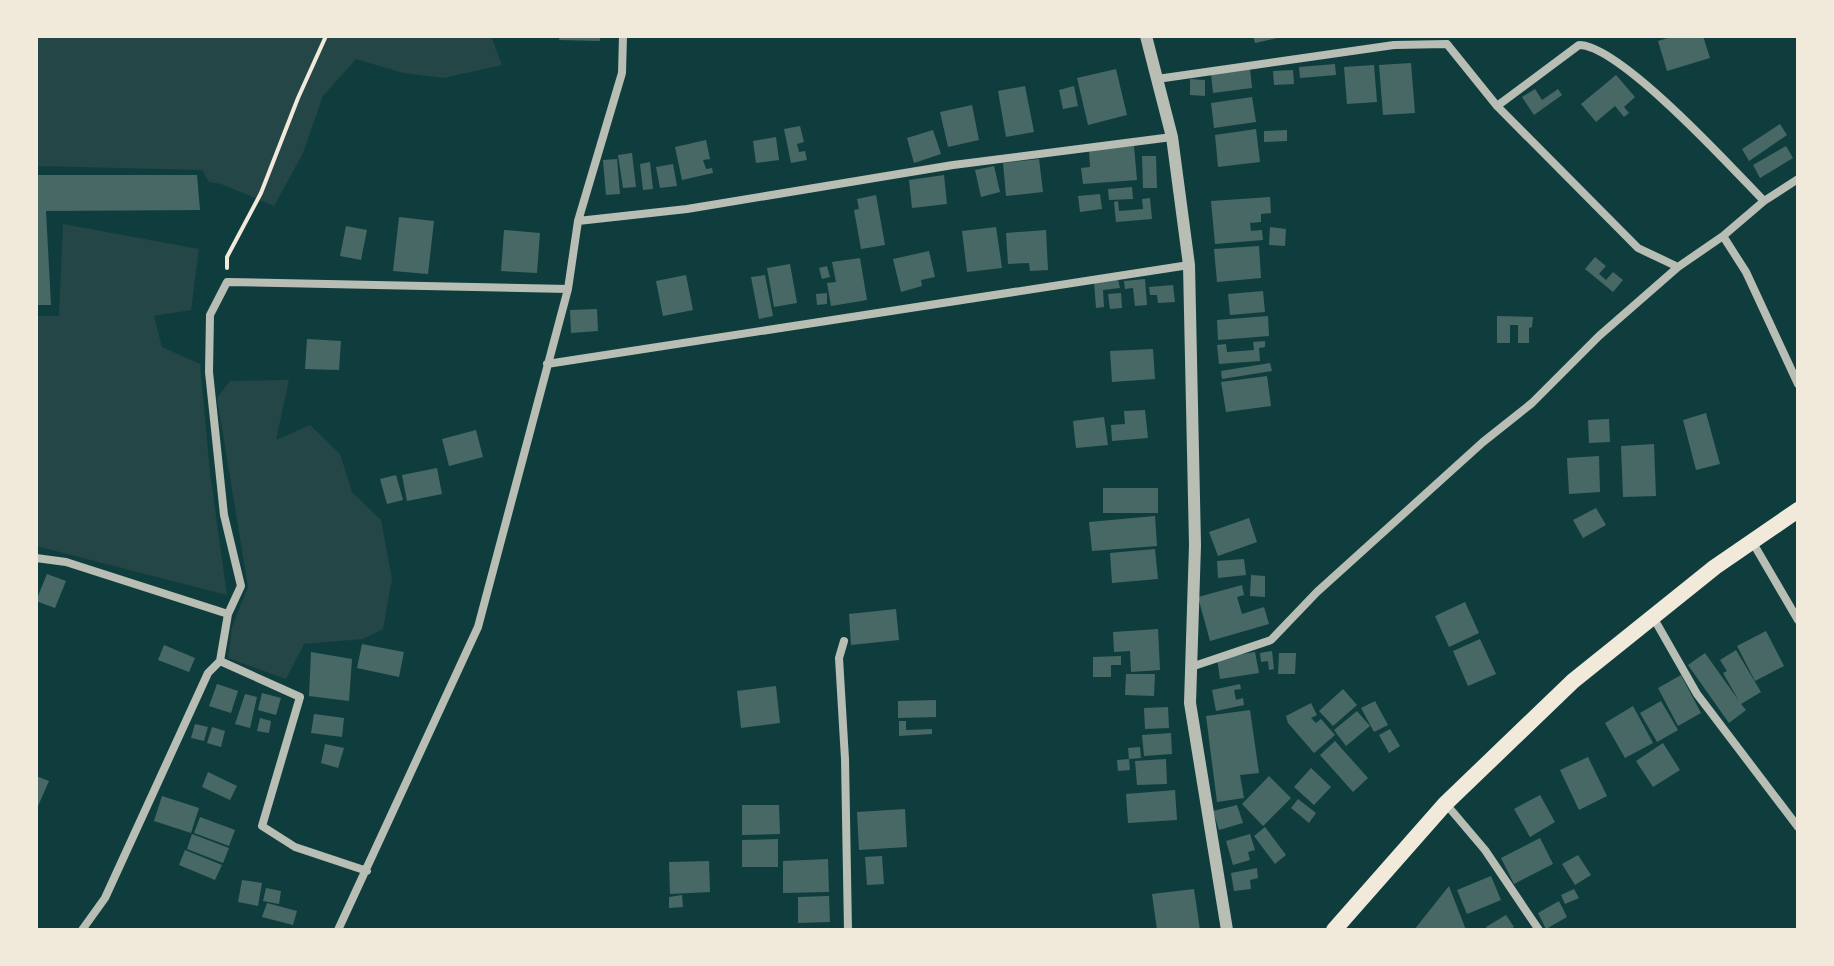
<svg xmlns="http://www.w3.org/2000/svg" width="1834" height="966" font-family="Cabin,sans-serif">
	<rect width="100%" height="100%" fill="#0f3d3e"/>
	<!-- green -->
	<path fill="#244646" d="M36,36H491L502,65L444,78L403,73L356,59L323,96L303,153L274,206L221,184L209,182L202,170L36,166Z
		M63,224L199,249L191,310L154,316L162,347L200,364L210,473L227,595L36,546V316H59Z
		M289,380L276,440L310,425L340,454L352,492L381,520L392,579L383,629L363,639L304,644L286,679L228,658L232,627L248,587L217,398L230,381Z"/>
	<!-- building -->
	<path fill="#486865" d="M560,36H600V41L559,40Z
		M1253,36H1281L1282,37L1255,43Z
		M1674,36H1703L1710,58L1667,71L1658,41Z
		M1411,63L1415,113L1383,115L1379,65Z
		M1335,64L1336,75L1300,78L1299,67Z
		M1374,65L1377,102L1347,104L1344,67Z
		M1116,69L1127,115L1088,125L1077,78Z
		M1250,69L1252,88L1213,93L1211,74Z
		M1293,70L1294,84L1274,85L1273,71Z
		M1616,75L1635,97L1624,107L1629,113L1624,117L1615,106L1596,122L1581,104Z
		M1190,79L1205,80V96L1190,95Z
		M1025,86L1034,132L1006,137L998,91Z
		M1074,86L1078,106L1063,109L1059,90Z
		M1535,89L1542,100L1558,89L1562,95L1534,115L1522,97Z
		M1252,97L1256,122L1214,128L1211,103Z
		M972,105L979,140L948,147L940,112Z
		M1780,124L1787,135L1749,161L1742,149Z
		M800,126L804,142L797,144L799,152L805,151L807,160L791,163L784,129Z
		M1256,129L1260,162L1218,167L1215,135Z
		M933,130L941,154L914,163L907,138Z
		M1287,130V141L1264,142V131Z
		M776,137L779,160L756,163L753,141Z
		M706,140L710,159L703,160L706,169L712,168L713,173L682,180L675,147Z
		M1134,146L1137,180L1083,184L1081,168L1090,167L1089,150Z
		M1786,146L1793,158L1760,178L1753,165Z
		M632,153L636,187L623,188L618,155Z
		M1142,156H1156L1157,188H1143Z
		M617,159L620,194L606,195L603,160Z
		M1039,159L1043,192L1006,196L1003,163Z
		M650,162L653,189L643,190L640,164Z
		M673,164L677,186L660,188L656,167Z
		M994,166L1000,192L981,197L975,170Z
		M36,175H197L200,210L46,211L51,305H36Z
		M944,175L947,204L912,208L909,180Z
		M1132,187L1133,199L1109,200L1108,189Z
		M1100,194L1102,209L1080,212L1078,196Z
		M876,195L885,245L861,249L854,210L859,209L857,199Z
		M1270,197L1271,213L1261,214V222L1250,223L1251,231L1262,230L1263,240L1215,244L1211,201Z
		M1150,198L1152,219L1116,222L1114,202L1118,201L1119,211L1143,209L1142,199Z
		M399,217L434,221L428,274L393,271Z
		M346,226L367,230L361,260L340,256Z
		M996,227L1002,268L967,272L962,231Z
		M1270,227L1286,229L1285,246L1269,245Z
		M504,230L540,233L537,273L501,271Z
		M1046,230L1048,270L1030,271L1029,263L1008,264L1006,233Z
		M1259,246L1261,278L1217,282L1214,249Z
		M929,251L935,277L921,280L922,286L901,292L893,259Z
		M1595,257L1606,266L1599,274L1606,280L1613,272L1623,280L1613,292L1585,269Z
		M860,258L867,300L831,306L827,283L836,282L832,262Z
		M790,264L797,303L774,307L767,268Z
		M827,266L830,277L822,279L819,268Z
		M686,275L693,310L663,316L656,281Z
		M765,275L773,316L759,319L751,277Z
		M1118,279L1120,288L1103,290L1104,307L1096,308L1094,282Z
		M1145,279L1147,305L1135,306L1133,288L1125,289L1124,281Z
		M1173,285L1175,302L1158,303L1157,295H1150L1149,287Z
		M1263,291L1265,312L1230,315L1228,294Z
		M827,293V304L817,305L816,294Z
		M1121,293L1122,308L1110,309L1108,294Z
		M597,309L598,331L571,333L570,310Z
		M1268,316L1269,336L1218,340L1217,320Z
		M1497,316L1533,317L1532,327L1529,328V343H1518V325H1510V343H1497Z
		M307,339L341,341L339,370L305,369Z
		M1265,341V347L1259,348L1260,361L1219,364L1217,345L1226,344L1227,352L1254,350L1253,342Z
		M1153,349L1155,379L1112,382L1110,351Z
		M1270,363L1272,371L1222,379L1221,371Z
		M1267,376L1271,406L1226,412L1221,382Z
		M1145,410L1148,438L1112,441L1111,425L1125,424L1124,411Z
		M1706,413L1720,464L1696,470L1683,420Z
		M1104,417L1108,445L1076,448L1073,421Z
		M1609,419L1610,442L1589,443L1588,420Z
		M476,430L483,457L449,466L442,439Z
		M1654,444L1656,496L1623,497L1621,446Z
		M1599,456L1600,492L1569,494L1567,458Z
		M437,468L442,494L407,501L402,475Z
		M396,475L403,500L387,504L380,479Z
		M1103,488H1158V513H1103Z
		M1596,508L1606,525L1583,538L1573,520Z
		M1155,516L1157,546L1092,551L1089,522Z
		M1249,518L1257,542L1218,556L1209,532Z
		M1155,549L1158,579L1112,583L1110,553Z
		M1244,559L1246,575L1218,578L1217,561Z
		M47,574L66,581L55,608L36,601Z
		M1251,575L1265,576V597L1250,596Z
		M1242,585L1244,595L1237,597L1242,614L1264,607L1269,624L1210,641L1198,597Z
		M1465,602L1479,633L1449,647L1435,616Z
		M896,609L899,640L851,645L849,614Z
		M1158,629L1160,670L1131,672L1130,651L1114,652L1113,632Z
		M1766,631L1784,666L1755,681L1737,646Z
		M1480,639L1496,674L1468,686L1453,651Z
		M362,644L404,652L399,677L357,668Z
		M164,645L195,658L189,672L158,660Z
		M1736,650L1761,692L1741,704L1746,710L1729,723L1688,665L1705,653L1739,701L1723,673L1727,671L1720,660Z
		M1272,651L1274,669L1269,670L1268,661L1261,662L1260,653Z
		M311,652L352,659L349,701L309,696Z
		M1255,652L1259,673L1220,679L1217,658Z
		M1279,653H1296L1295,674H1278Z
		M1121,656V665H1111V677H1093V657Z
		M1126,674H1155L1154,696L1125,695Z
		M1681,675L1701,713L1678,726L1658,688Z
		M217,684L238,691L231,713L209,706Z
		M1240,684L1241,689L1234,690L1236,700L1243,698L1244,705L1216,711L1212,690Z
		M776,686L780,723L741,728L737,691Z
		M1343,689L1357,705L1333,726L1319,711Z
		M262,693L281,698L276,715L258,710Z
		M245,694L257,697L250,728L235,724Z
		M936,700V717L898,718V701Z
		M1375,701L1388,725L1374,732L1361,708Z
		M1661,701L1678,730L1657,742L1640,713Z
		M1311,703L1317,715L1311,718L1316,723L1321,719L1335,735L1314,753L1288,723L1286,716Z
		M1633,706L1653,743L1625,758L1605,723Z
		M1168,707L1169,728L1145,729L1144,708Z
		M1250,710L1259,773L1240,775L1244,798L1217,802L1206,716Z
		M1357,711L1370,726L1346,746L1334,730Z
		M314,714L344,718L342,737L311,733Z
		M260,718L271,721L269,733L257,731Z
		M899,721H906V730L932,729V734L899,736Z
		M195,724L208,727L204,741L191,738Z
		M212,727L225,731L221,747L207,743Z
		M1390,729L1400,746L1389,753L1379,735Z
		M1171,733L1172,754L1144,756L1142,735Z
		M1335,741L1368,778L1353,792L1320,755Z
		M1663,743L1680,770L1653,787L1636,761Z
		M325,744L344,748L338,768L321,763Z
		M1140,747L1141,758L1129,759L1128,748Z
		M1588,757L1607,796L1579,810L1560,770Z
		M1129,759L1130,770L1118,771L1117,760Z
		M1166,759L1167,784L1137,785L1135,761Z
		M1311,768L1331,787L1314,805L1294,787Z
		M208,772L237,786L230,800L202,787Z
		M36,776L49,781L38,806L36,805Z
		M1269,776L1291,798L1263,826L1242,804Z
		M1175,790L1177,820L1128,823L1126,794Z
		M1540,795L1555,822L1530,837L1514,809Z
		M162,796L199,808L191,833L154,821Z
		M1298,799L1316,813L1309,823L1291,808Z
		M742,805H779L780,834L742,835Z
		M1237,805L1243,823L1219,830L1213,811Z
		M905,809L907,847L859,850L857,812Z
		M200,817L235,830L229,846L194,833Z
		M1265,827L1286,855L1275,864L1254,836Z
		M192,834L229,848L223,863L187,849Z
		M1250,834L1255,850L1248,852L1250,860L1233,865L1226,841Z
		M1540,838L1553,864L1514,884L1501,858Z
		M778,839V867H742V840Z
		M185,850L222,865L215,880L179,865Z
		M1578,855L1591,875L1575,885L1562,864Z
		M882,856L884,884L867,885L865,857Z
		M828,859L829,892L783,893V861Z
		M709,861L710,892L670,894L669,862Z
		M1257,868L1258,878L1250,880L1251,889L1234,891L1231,873Z
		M1491,876L1501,900L1467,914L1457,890Z
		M242,880L262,883L258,906L238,902Z
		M1449,886L1466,930H1414Z
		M266,888L281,891L279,904L263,901Z
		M1194,889L1200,930H1157L1152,894Z
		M1574,889L1579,898L1565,904L1561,895Z
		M682,895L683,907L669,908V897Z
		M829,896L830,922L798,923V897Z
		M1559,901L1567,917L1546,929L1538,913Z
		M267,903L297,911L293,925L262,917Z
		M1506,915L1514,927L1509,930H1488L1486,927Z"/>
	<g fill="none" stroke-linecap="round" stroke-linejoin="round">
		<!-- path -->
		<path stroke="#f1e9da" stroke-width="4" d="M227,268V257L261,193L298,98L326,36"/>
		<!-- minor -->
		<path stroke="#b8beb3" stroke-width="8" d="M1157,79L1394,45L1447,44L1497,106L1638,248L1678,267
			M1497,106L1579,45C1620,45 1732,168 1764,201
			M578,221L687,209L953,165L1172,137
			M1723,236L1764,201L1798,179
			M547,364L1189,265
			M1753,543L1798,620
			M36,558L66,562L228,614
			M1653,617L1697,694L1798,827
			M844,641L839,658L845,759L848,930
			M220,661L300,697L262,826L295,847L367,871
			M1191,667L1271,640L1317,592L1483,442L1532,403L1599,336L1678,267L1723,236L1746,272L1798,384
			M1446,804L1485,850L1539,930
			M82,930L105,898L208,673L220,661L228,614L241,586L224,515L209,372L210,315L227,282L568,289
			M338,930L478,627L568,289L578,221L622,73L623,36"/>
		<!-- tertiary -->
		<path stroke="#b8beb3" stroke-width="12" d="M1146,36L1172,137L1189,265L1195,545L1190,703L1227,930"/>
		<!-- trunk -->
		<path stroke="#f1e9da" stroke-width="16" d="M1334,930L1445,804L1573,681L1715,567L1798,510"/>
	</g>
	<!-- border -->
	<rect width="1834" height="966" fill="none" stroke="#f1e9da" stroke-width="76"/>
</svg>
